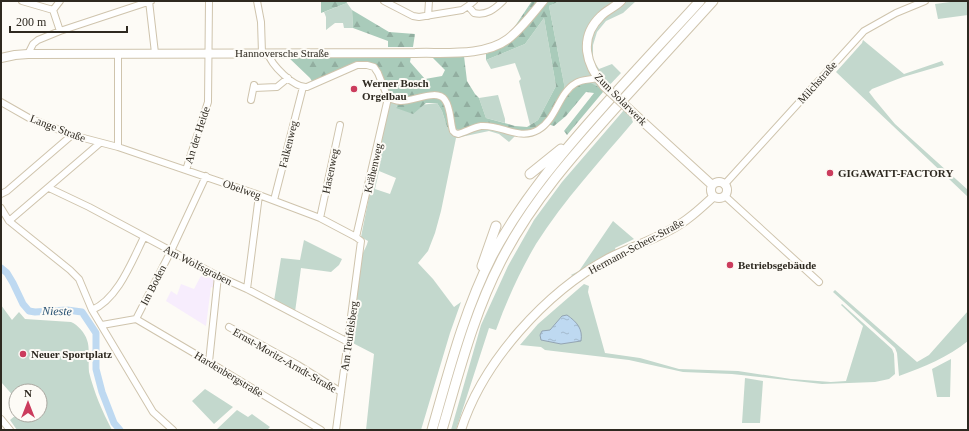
<svg xmlns="http://www.w3.org/2000/svg" width="969" height="431" font-family="'Times New Roman',serif">
	<defs>
		<pattern id="forest-firs" width="22" height="20" patternUnits="userSpaceOnUse"><rect width="22" height="20" fill="#a9cbba"/><path d="M5 1l3.5 6h-7zM16 11l3.5 6h-7z" fill="#92aea0"/></pattern>
		<pattern id="water-ripples" width="26" height="14" patternUnits="userSpaceOnUse"><rect width="26" height="14" fill="#bed9f1"/><path d="M2 4q2-2 4 0t4 0M15 11q2-2 4 0t4 0" fill="none" stroke="#a4bace"/></pattern>
	</defs>
	<rect width="100%" height="100%" fill="#fdfbf6"/>
	<!-- education -->
	<path fill="#f7edfd" d="M203,272L213,278L215,281L214,288L211,287L206,326L166,301L171,291L177,295L181,284L194,289Z"/>
	<!-- green -->
	<path fill="#c3d8cd" fill-rule="evenodd" d="M560,1H636L623,13L606,21L597,32L593,45V60L599,69L612,64L621,73L603,92L602,88L578,84L570,93L564,91V84L549,6Z
		M968,1V15L938,19L935,4L950,2Z
		M347,3L352,10L353,28H344L343,23H335L326,30V17L324,12Z
		M544,18L556,86L538,120L530,125L519,81L521,79L515,63L491,69L486,60L525,44Z
		M863,40L904,74L942,61L944,65L903,77L872,89L869,92L875,100L895,124L968,190V197L836,72L862,43Z
		M388,94H394L400,98L396,108L437,103L442,111L447,127L479,125L519,132L509,142L499,134L489,131L456,138L441,211L435,233L428,251L418,263L433,279L454,307L461,302L450,333L421,430H366L374,354L345,339C351,311 357,283 362,255C364,250 367,246 368,241L361,237L381,137ZM379,171L396,178L390,194L375,189Z
		M498,95L505,119V123L486,118L479,98Z
		M624,110L630,115L633,122C600,161 564,200 536,244C520,271 507,300 496,330L489,328L456,430H451L481,325L508,266L534,220L562,182Z
		M613,221L634,239L615,248L616,251L574,277L571,275L579,271Z
		M304,240L342,259L339,265L331,272L301,268L295,312L274,301L281,258L300,260Z
		M584,284L589,286L588,292L605,353L640,358L679,369L738,371L791,379L831,382L846,381L863,326L841,305L842,304L892,349L894,354L895,374L889,379L875,382L822,384L732,374L683,372L629,360L545,350L541,347L520,345L538,324Z
		M835,290L917,362L929,355L968,311V341C948,357 924,367 899,376L897,353L895,348L833,292Z
		M1,305L12,320L19,312L25,319L71,322C78,325 85,333 87,340C90,347 88,362 89,372C94,392 102,411 112,430H17L10,420L16,415H40V391H16V399L1,382Z
		M951,359L950,397H937L932,369Z
		M745,378L763,381L760,423H742Z
		M205,389L233,407L214,424L192,401Z
		M237,410L248,417L252,414L270,427L267,430H216Z"/>
	<!-- forest -->
	<path fill="url(#forest-firs)" d="M321,1H346L347,3L321,13Z
		M532,1H560L549,6L564,84V91L570,93L578,84L589,82L602,89L603,92L567,135L564,131L594,93L586,92L566,116L554,126L544,123L537,128L519,132L489,124L461,130L447,127L442,111L437,103H426L413,114L396,108L400,98L394,94H388L368,63L313,83L310,78L287,56H411L410,62L425,79L442,76L445,70L431,56H464L467,81L475,94L479,98L486,118L515,126L527,127L538,120L556,86L544,18L525,44L486,60V54L501,47Z
		M352,10L389,32L415,34L413,47H388V41L353,28Z"/>
	<!-- water -->
	<path fill="url(#water-ripples)" stroke="#93a4b2" d="M567,315C577,322 583,329 581,341L561,344L541,340L540,335L542,331L550,330L562,316Z"/>
	<g fill="none" stroke-linecap="round" stroke-linejoin="round">
		<!-- river -->
		<path stroke="#bed9f1" stroke-width="7" d="M1,268L7,273L13,283L23,304L29,311L35,312L67,310L82,312L96,333V369L102,392L114,423L120,430"/>
		<defs>
			<path id="minor" d="M22,1L53,10L60,1
				M149,1L155,53
				M257,1L261,22L262,53
				M384,1L413,16L419,17L462,10L468,6L474,1
				M468,6L474,13C486,16 495,9 503,1
				M53,10L60,31
				M428,16L429,1
				M268,53C271,65 294,88 307,87L357,65H367L374,67L378,73L388,98C392,99 396,101 400,101C413,102 437,88 445,100C451,108 450,122 453,131L455,133L458,134C466,132 474,127 481,126C501,124 519,141 538,130C557,119 558,93 576,83C582,79 590,80 597,78
				M28,54L33,44L38,40L60,31L151,1
				M254,88L277,87L288,78
				M251,100L254,85
				M1,102L29,118L72,135L118,147L259,195L320,218L356,237L361,241L336,430
				M118,147V54
				M186,170L208,102L209,1
				M724,185L864,31L896,13L925,1
				M49,188L89,207L218,276L247,289L348,342
				M1,194L7,191L72,135
				M725,196L819,282
				M274,200L303,87
				M1,208L9,221L70,270L79,279L92,310L153,412L173,430
				M320,218L340,125
				M9,221L100,143
				M356,237L388,98
				M247,289L259,195
				M92,310C118,299 132,261 144,237
				M136,319L209,362L321,430
				M102,325L136,319L171,251L206,176
				M229,327L298,365L341,392
				M209,362L218,276
				M1,419L10,430"/>
			<path id="major" d="M1,58L15,55L28,54L415,53C444,52 484,57 508,39C521,29 532,14 543,1
				M604,86C586,65 578,38 601,16C607,10 615,7 621,1
				M630,110L712,185
				M711 190a8 8 0 1 1 16 0a8 8 0 1 1-16 0Z
				M461,430C483,361 546,292 609,258C629,248 651,241 670,230C686,222 700,209 713,197"/>
			<path id="highway" d="M530,174L561,149
				M482,266L496,226
				M432,430C449,371 464,311 492,256C521,201 561,154 602,108C634,72 667,37 700,1
				M442,430C459,373 473,315 501,261C531,202 575,153 619,104C650,70 682,35 713,1"/>
		</defs>
		<!-- minor casing -->
		<use href="#minor" stroke="#cfc4ad" stroke-width="8"/>
		<!-- major casing -->
		<use href="#major" stroke="#cfc4ad" stroke-width="10"/>
		<!-- highway casing -->
		<use href="#highway" stroke="#cfc4ad" stroke-width="11"/>
		<!-- minor -->
		<use href="#minor" stroke="#fff" stroke-width="6"/>
		<!-- major -->
		<use href="#major" stroke="#fff" stroke-width="8"/>
		<!-- highway -->
		<use href="#highway" stroke="#fff" stroke-width="9"/>
		<defs>
			<path id="major-bridge" d="M604,86L630,110"/>
		</defs>
		<!-- major-bridge casing -->
		<use href="#major-bridge" stroke="#cfc4ad" stroke-width="10" stroke-linecap="butt"/>
		<!-- major-bridge -->
		<use href="#major-bridge" stroke="#fff" stroke-width="8"/>
	</g>
	<!-- markers -->
	<g fill="#cb3c5d" stroke="#fdfbf6" stroke-width="1.5">
		<circle cx="354" cy="89" r="4"/>
		<circle cx="830" cy="173" r="4"/>
		<circle cx="730" cy="265" r="4"/>
		<circle cx="23" cy="354" r="4"/>
	</g>
	<g text-anchor="middle" dominant-baseline="central" stroke-width="4" stroke-linejoin="round" paint-order="stroke">
		<!-- street labels -->
		<g font-size="11" fill="#2e2920" stroke="#fdfbf6">
			<text x="282" y="53">Hannoversche Straße</text>
			<text transform="translate(817 82) rotate(-48)">Milchstraße</text>
			<text transform="translate(621 99) rotate(45)">Zum Solarwerk</text>
			<text transform="translate(58 128) rotate(21)">Lange Straße</text>
			<text transform="translate(197 135) rotate(-72)">An der Heide</text>
			<text transform="translate(288 144) rotate(-76)">Falkenweg</text>
			<text transform="translate(373 168) rotate(-77)">Krähenweg</text>
			<text transform="translate(330 171) rotate(-78)">Hasenweg</text>
			<text transform="translate(242 189) rotate(19)">Obelweg</text>
			<text transform="translate(636 246) rotate(-28)">Hermann-Scheer-Straße</text>
			<text transform="translate(198 265) rotate(27)">Am Wolfsgraben</text>
			<text transform="translate(153 285) rotate(-63)">Im Boden</text>
			<text transform="translate(349 336) rotate(-82)">Am Teufelsberg</text>
			<text transform="translate(285 360) rotate(30)">Ernst-Moritz-Arndt-Straße</text>
			<text transform="translate(229 374) rotate(31)">Hardenbergstraße</text>
		</g>
		<!-- poi labels -->
		<g font-size="11" font-weight="bold" fill="#2e2920" stroke="#fdfbf6" text-anchor="start">
			<text x="362" y="83">Werner Bosch<tspan x="362" dy="13">Orgelbau</tspan></text>
			<text x="838" y="173">GIGAWATT-FACTORY</text>
			<text x="738" y="265">Betriebsgebäude</text>
			<text x="31" y="354">Neuer Sportplatz</text>
		</g>
		<!-- water labels -->
		<g font-size="12" font-style="italic" fill="#254f71" stroke="#fdfbf6">
			<text transform="translate(57 311) rotate(1)">Nieste</text>
		</g>
	</g>
	<!-- border -->
	<rect width="969" height="431" fill="none" stroke="#2e2920" stroke-width="4"/>
	<!-- north arrow -->
	<g transform="translate(28 403)"><circle r="19" fill="#fdfbf6" stroke="#aaa7a0"/>
	<path d="M0-3L7 15L0 10L-7 15Z" fill="#cb3c5d"/>
	<text y="-6" font-size="11" font-weight="bold" text-anchor="middle" fill="#2e2920">N</text>
	</g>
	<!-- scale -->
	<path d="M10 26v6h117v-6" fill="none" stroke="#2e2920" stroke-width="2"/>
	<text x="16" y="26" font-size="12" fill="#2e2920" stroke="#fdfbf6" stroke-width="3" paint-order="stroke">200 m</text>
</svg>
